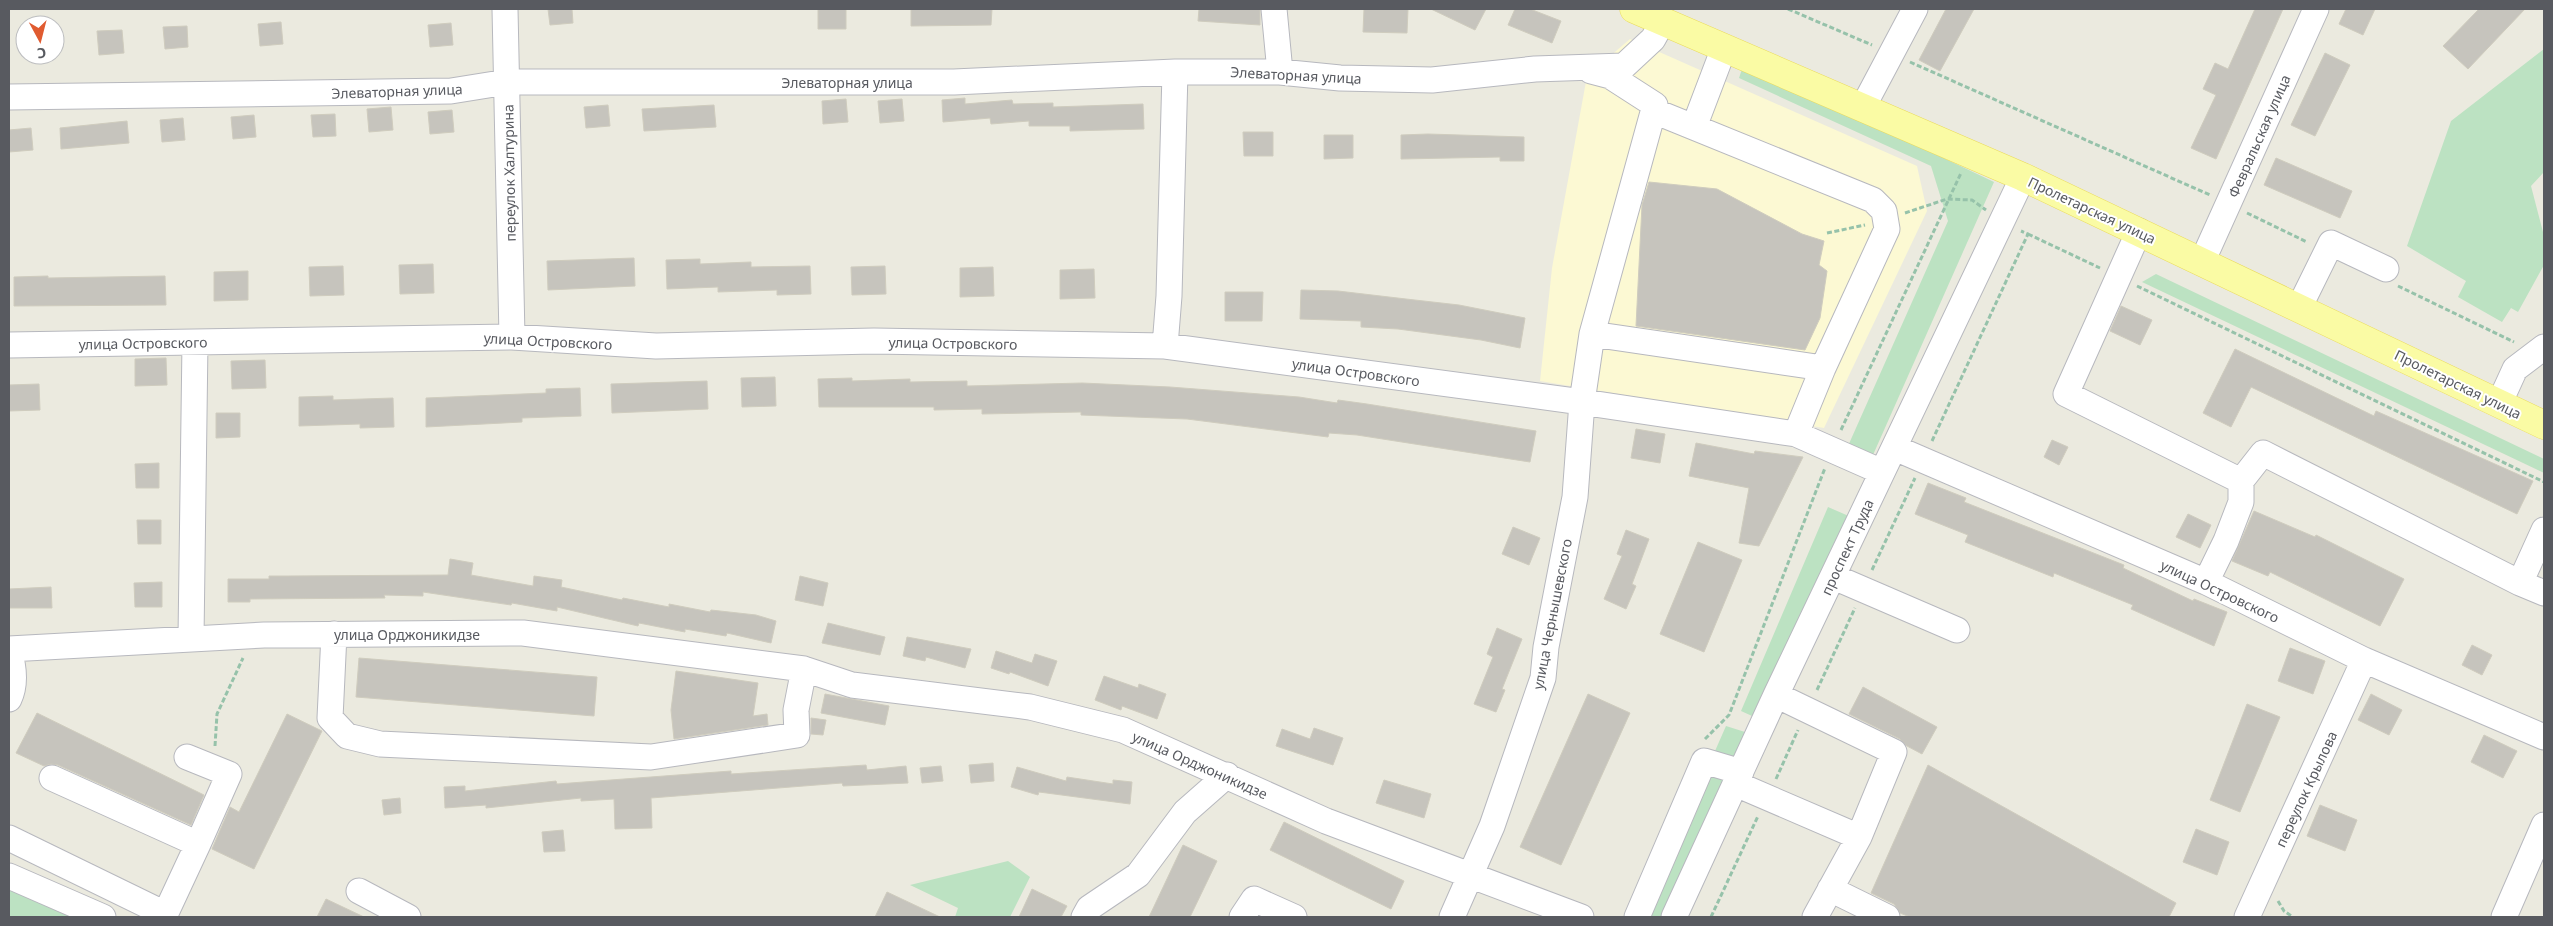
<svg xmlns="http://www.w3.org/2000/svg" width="2553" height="926" font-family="'Noto Sans',sans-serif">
	<rect width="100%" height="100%" fill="#ebeadf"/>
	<!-- commercial -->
	<path fill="#fcf9d3" d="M1630,39L1917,166L1927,211L1824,428L1540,381L1552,268L1587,76Z"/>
	<!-- green -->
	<path fill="#bce2c2" d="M2544,49V172L2531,186L2544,236V265L2518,312L2511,308L2502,322L2458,297L2466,281L2407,246L2451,121Z
		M1744,63L1994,182L1865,473L1840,464L1948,221L1931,166L1739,78Z
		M2156,274L2544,459V473L2142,282Z
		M1828,507L1851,517L1761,720L1741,711Z
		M1726,726L1745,732L1661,917H1642Z
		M1008,861L1030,877L1010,917H955L958,908L910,885Z
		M9,888L70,917H9Z"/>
	<!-- building -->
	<path fill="#c6c4bd" stroke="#cfccbe" d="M548,9H572L573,23L550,25Z
		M818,9H846V29H818Z
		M911,9H992L991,25L911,26Z
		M1199,9H1260V25L1198,21Z
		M1364,9H1408L1407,33L1363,32Z
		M1431,9H1486L1475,30Z
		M1515,9H1530L1561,21L1552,43L1508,25Z
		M1946,9H1974L1940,71L1919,60Z
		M2255,9H2283L2216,159L2191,148L2216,95L2203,89L2215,63L2228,69Z
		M2346,9H2375L2363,35L2339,24Z
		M2479,9H2525L2468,69L2443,46Z
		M281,22L283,44L260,46L258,24Z
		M451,23L453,45L430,47L428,25Z
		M187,26L188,47L165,49L163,27Z
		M122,30L124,53L99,55L97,31Z
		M2325,53L2350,65L2315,136L2291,125Z
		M965,98V104L1012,100L1013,104L1053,103V107L1143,104L1144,129L1070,131V126H1029V121L991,124L990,118L943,122L942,100Z
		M846,99L848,122L823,124L822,101Z
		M902,99L904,121L880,123L878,101Z
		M608,105L610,126L586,128L584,107Z
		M714,105L716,127L644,131L642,109Z
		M391,107L393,130L369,132L367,109Z
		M452,110L454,132L430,134L428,112Z
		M335,114L336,136L313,137L311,115Z
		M254,115L256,137L233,139L231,117Z
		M183,118L185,140L162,142L160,120Z
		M127,121L129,143L61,149L60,128Z
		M31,128L33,150L9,152V130Z
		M1243,132H1273V156H1244Z
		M1428,134L1524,137V161H1500V157L1401,159V135Z
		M1324,135H1353V158L1324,159Z
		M2276,158L2352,191L2340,218L2264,185Z
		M1649,182L1717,189L1802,234L1824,241L1819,265L1827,271L1820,318L1805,350L1636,326L1642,205Z
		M634,258L635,286L548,290L547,261Z
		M700,259V264L751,262V267L810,266L811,294L777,295V290L718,292V287L667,289L666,260Z
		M433,264L434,293L400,294L399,265Z
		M343,266L344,295L310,296L309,267Z
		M885,266L886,294L852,295L851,267Z
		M993,267L994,296L960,297V268Z
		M1094,269L1095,298L1060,299V270Z
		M248,271V300L214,301V272Z
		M48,276V278L165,276L166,305L14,306V277Z
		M1301,290L1338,291L1406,299L1459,305L1525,318L1520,348L1481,340L1398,329L1361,327V321L1300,319Z
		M1225,292H1263L1262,321H1225Z
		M2121,306L2152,320L2140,345L2110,331Z
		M2235,349L2374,416L2376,411L2533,481L2517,514L2251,387L2231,427L2203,413Z
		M166,358L167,385L135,386V359Z
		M265,360L266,388L232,389L231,361Z
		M775,377L776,406L742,407L741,378Z
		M852,378V381L910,379V382L967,381V386L1082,383L1170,387L1299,397L1337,403L1338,400L1367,404L1536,431L1530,462L1357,435L1329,433L1328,437L1187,419L1081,415V412L982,414V409L934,410V407H819L818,379Z
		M707,381L708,409L612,413L611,384Z
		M39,384L40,410L9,411V385Z
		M580,388L581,416L522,418V422L426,427V398L546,393V389Z
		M333,396V400L393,398L394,427L360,428V424L299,426V397Z
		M216,413H240V437L216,438Z
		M1636,429L1665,434L1660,463L1631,458Z
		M2052,440L2068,447L2059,465L2044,457Z
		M1696,443L1754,454L1755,451L1803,457L1759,546L1739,543L1749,488L1689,476Z
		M159,463V488H136L135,464Z
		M1928,483L1966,498L1964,502L2124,565L2123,568L2193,601L2194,599L2227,612L2214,646L2131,609L2133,605L2054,573L2053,577L1965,542L1968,535L1915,514Z
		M2254,511L2315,537L2316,535L2404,579L2380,626L2270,572L2268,576L2232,561Z
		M2188,514L2211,525L2200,548L2176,537Z
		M137,520H161V544H138Z
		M1513,527L1540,538L1529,565L1502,554Z
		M1626,530L1649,539L1632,584L1636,586L1626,609L1604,599L1622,556L1617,554Z
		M1698,542L1742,560L1704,652L1660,634Z
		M450,559L473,563L471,575L533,586L534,576L562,580L561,587L622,600L623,598L669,607V604L710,612L711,610L756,615L776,621L771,643L727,633L726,636L685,629V632L639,623L638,626L557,607V611L512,603L511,605L423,592V596L384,595L385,598L250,599V602H228V579H269V576H289L448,575Z
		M800,576L828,583L823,606L795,600Z
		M162,582V607H135L134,583Z
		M51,587L52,608H9V589Z
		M828,623L885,637L880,655L822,643Z
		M1497,628L1522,639L1502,689L1505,690L1496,712L1474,704L1493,657L1487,654Z
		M907,637L971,649L965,668L926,657L925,661L903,656Z
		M2472,645L2492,655L2482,675L2462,665Z
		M2290,648L2325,661L2313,694L2278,681Z
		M996,651L1032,663L1035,654L1057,661L1048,686L1010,672L1009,674L991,668Z
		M359,658L597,677L594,716L356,697Z
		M676,671L758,683L753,716L767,714L768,725L674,739L671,710Z
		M1104,676L1138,688L1139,684L1166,694L1157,719L1122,706L1121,710L1095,700Z
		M1863,687L1937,727L1922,754L1907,746L1900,739L1849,714Z
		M825,694L889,706L885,725L821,713Z
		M1588,694L1630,713L1561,865L1520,847Z
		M2371,694L2402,710L2389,735L2358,720Z
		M2247,704L2280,717L2240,812L2210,800Z
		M37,713L204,795L191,825L58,765L51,764L44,766L16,753Z
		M287,714L322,731L254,869L212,849L230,807L239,812Z
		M811,718L826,720L823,735L811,734Z
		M1314,728L1343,738L1333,765L1276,746L1282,729L1310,739Z
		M2484,735L2517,751L2503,778L2471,762Z
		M993,763L994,781L971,783L969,765Z
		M866,765L867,770L906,766L908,783L843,786L842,783L651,798L652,828L615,829L614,799L581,801V798L486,808V805L445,808L444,787L465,786V791L556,781L557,784L731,771V774Z
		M1928,765L2176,903L2169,917H1910L1900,913L1894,904L1871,893Z
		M941,766L943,781L922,783L920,768Z
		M1017,767L1066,781L1067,777L1113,784V780L1132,782L1130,804L1039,792L1038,795L1011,787Z
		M1384,780L1431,794L1424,818L1376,803Z
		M400,798L401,813L384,815L382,800Z
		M2320,805L2357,820L2345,851L2307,836Z
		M1284,822L1404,881L1391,909L1270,850Z
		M2196,829L2229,842L2217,875L2183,862Z
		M563,830L565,851L544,852L542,832Z
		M1183,845L1217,861L1190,917H1149Z
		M1032,889L1067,906L1061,917H1019Z
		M887,892L940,917H875Z
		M326,899L364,917H317Z"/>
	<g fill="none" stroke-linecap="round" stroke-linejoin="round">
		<defs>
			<path id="minor" d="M505,9L512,337
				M1274,9L1280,72
				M9,97L451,91L507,82H954L1175,72H1280L1340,78L1432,80L1535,69L1624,66L1653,39L1663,21
				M1863,107L1915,9
				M1654,111L1873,200L1884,211L1887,229L1823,368L1796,434
				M1694,127L1724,48
				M2139,231L2066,394L2241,481L2263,453L2520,583
				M2202,262L2316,9
				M2299,308L2331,243L2386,269
				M1592,334L1823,368
				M9,345L512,337L656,346L874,341L1165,346L1582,402L1796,434L1882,472
				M1165,346L1169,296L1175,72
				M2499,404L2515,369L2544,347
				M1895,448L2206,582L2364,660L2544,737
				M2544,530L2520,583L2544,593
				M1834,577L1957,630
				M2206,582L2226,541L2241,502V481
				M334,634L330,718L347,736L380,744L651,757L797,735L796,710L804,669
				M191,638L195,342
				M9,649L264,635L523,633L804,669L852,685L1030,707L1123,730L1326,821L1581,917
				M9,651C14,667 16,684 9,699
				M52,778L198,844L229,774L187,757
				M1736,784L1859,837L1894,752L1776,695
				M9,838L165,914
				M9,876L103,917
				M1830,889L1887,917
				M359,891L408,917
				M164,917L198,844
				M1084,917L1089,908L1138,875L1185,812L1227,775
				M1242,917L1254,899L1294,917
				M1452,917L1492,826L1543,678L1546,647L1575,497L1582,402L1592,334L1655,105L1610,76L1591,71
				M1637,917L1704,761L1741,772
				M1674,917L1776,695L2023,177
				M1815,917L1859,837
				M2247,917L2364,660
				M2504,917L2544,825"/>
			<path id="major" d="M1634,9L2023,177L2544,425"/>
		</defs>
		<!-- minor casing -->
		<use href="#minor" stroke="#b7b8be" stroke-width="27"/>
		<!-- major casing -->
		<use href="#major" stroke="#eada59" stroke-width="29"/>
		<!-- path -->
		<path stroke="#96c2aa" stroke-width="3" stroke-dasharray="5 2.5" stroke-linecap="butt" d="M1788,9L1872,45
			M1910,62L2210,195
			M1905,213L1947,199L1972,200L1986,210
			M2247,213L2307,242
			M1827,233L1865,225
			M2028,234L2100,268
			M2137,286L2544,482
			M2398,286L2514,342
			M1841,430L1961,173
			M1932,441L2028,234L2021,231
			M1872,570L1915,478
			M1817,690L1855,608
			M1705,739L1729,715L1825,468
			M215,746L217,714L243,658
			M1776,779L1798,730
			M2278,901L2284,911L2293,917
			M1711,917L1758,816"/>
		<!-- minor -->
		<use href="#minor" stroke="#fff" stroke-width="25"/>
		<!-- major -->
		<use href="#major" stroke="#fafba4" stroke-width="28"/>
	</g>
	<g text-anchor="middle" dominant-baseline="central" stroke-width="4" stroke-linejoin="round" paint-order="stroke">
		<!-- street labels -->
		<g font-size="14" fill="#585a60" stroke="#fff">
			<text transform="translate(1296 75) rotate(3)">Элеваторная улица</text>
			<text x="847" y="82">Элеваторная улица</text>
			<text transform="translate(397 91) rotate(-2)">Элеваторная улица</text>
			<text transform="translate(2259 136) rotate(-66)">Февральская улица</text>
			<text transform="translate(509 173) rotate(-91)">переулок Халтурина</text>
			<text transform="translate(2092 210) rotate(25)">Пролетарская улица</text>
			<text transform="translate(548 341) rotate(3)">улица Островского</text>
			<text transform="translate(143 343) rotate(-1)">улица Островского</text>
			<text transform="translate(953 343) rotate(1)">улица Островского</text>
			<text transform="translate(1356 372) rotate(8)">улица Островского</text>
			<text transform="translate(2458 384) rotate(26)">Пролетарская улица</text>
			<text transform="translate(1847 547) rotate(-65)">проспект Труда</text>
			<text transform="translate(2220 591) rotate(25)">улица Островского</text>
			<text transform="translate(1552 614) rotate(-79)">улица Чернышевского</text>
			<text x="407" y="634">улица Орджоникидзе</text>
			<text transform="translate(1200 765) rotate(24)">улица Орджоникидзе</text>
			<text transform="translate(2306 789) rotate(-65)">переулок Крылова</text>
		</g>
	</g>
	<!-- border -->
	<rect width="2553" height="926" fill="none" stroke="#585a60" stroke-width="20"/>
	<!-- north arrow -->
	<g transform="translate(40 40) rotate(173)"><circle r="24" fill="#ffffff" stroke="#bcbdbf"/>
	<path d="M0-4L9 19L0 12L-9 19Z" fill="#e05b30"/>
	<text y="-8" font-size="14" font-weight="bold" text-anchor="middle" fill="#585a60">С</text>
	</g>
</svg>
